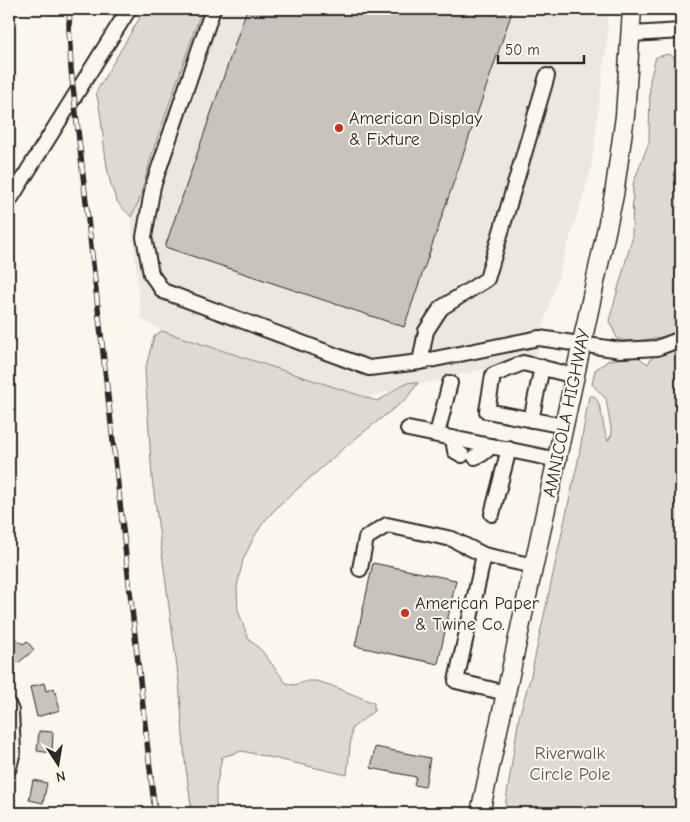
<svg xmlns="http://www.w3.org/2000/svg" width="690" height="822" font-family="'Comic Neue',sans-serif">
	<rect width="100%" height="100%" fill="#fbf7ec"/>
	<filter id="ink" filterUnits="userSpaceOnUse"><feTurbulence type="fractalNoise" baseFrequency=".02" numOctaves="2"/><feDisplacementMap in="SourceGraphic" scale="10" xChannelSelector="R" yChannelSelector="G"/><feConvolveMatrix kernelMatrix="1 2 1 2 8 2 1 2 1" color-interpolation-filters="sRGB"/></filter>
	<g filter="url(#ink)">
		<!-- built -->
		<path fill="#ebe8de" d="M202,9H607L608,33L591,170L545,319L536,357L366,397L162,331L141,318L131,217L139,201L153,151Z"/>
		<!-- green -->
		<path fill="#dddad0" stroke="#84827e" d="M145,9H202L153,151L139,201L131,217C126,211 119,206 116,199C102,167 105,126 96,92Z
			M669,54L680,61L681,69V813H504L519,717L531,675L563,528L578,461L589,396H594C603,405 602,428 608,441L612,434L606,399L592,384L595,370L609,360L638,357L648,364L657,348L666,336L639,341L618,340L609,321L632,239L633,184L649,142L650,80L656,57Z
			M162,331L377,401C392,395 401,379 418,383L406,399L351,442L279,505L263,523L254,537L243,560L237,587L238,610L248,638L262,651L286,683L294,685L307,681H316L330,685L374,703V711L352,728L347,775L242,751L222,757L216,788V813H192L185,761L179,682L152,478L145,370L154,336Z"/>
		<!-- building -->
		<path fill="#c7c4bc" stroke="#2b2b2b" d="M247,9H513L404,327L165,247Z
			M373,563L456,580L438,664L355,646Z
			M16,639L23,644L27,641L34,650L18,663L9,652V644Z
			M44,683L46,691L54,688L60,710L37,717L30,687Z
			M39,731L53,732L52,753L37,751Z
			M375,747L430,758L425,787L414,785L416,777L371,768Z
			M33,780L47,783L43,803L29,800Z"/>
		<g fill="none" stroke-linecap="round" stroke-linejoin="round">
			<defs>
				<path id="minor" d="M213,9L153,186L144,237L151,274L163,291L369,368L420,362
					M632,34L681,31
					M547,76L487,279L441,308L426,331L420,362L539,338L621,350L657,348L681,339
					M9,201L129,9
					M531,420L542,367
					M564,426L487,411L493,375L523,363L575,376
					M408,429L558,460
					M437,434L450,383
					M453,438L455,451L462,455
					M475,457L482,454L492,446
					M492,514L509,449
					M484,555L456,681L506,693
					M360,569L366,538L387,525L452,539L484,555L534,566
					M9,706L11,711L13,751L9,768"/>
				<path id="major" d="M480,813L614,195L625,116L632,9"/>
			</defs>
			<!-- minor casing -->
			<use href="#minor" stroke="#2b2b2b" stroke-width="18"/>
			<!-- major casing -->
			<use href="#major" stroke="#2b2b2b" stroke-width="21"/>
			<!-- minor -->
			<use href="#minor" stroke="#fbf7ec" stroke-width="14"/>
			<!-- major -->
			<use href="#major" stroke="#fbf7ec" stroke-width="18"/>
			<defs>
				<path id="rail" d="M70,9L69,25L71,69L155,813"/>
			</defs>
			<!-- rail casing -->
			<use href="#rail" stroke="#2b2b2b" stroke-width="5.5"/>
			<!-- rail -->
			<use href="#rail" stroke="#fbf7ec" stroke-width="4" stroke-dasharray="11" stroke-linecap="butt"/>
		</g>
	</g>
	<!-- markers -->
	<g fill="#c8321e" stroke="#fbf7ec" stroke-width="2">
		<circle cx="339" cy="128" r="5"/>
		<circle cx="405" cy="613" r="5"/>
	</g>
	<g text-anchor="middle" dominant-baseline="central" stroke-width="4" stroke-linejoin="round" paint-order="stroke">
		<!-- poi labels -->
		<g font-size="18" fill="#2b2b2b" stroke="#fbf7ec" text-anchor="start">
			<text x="349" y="118">American Display<tspan x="349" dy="21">&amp; Fixture</tspan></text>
			<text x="415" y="603">American Paper<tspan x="415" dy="21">&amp; Twine Co.</tspan></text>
		</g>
		<!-- street labels -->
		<g font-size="18" fill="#2b2b2b" stroke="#fbf7ec">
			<text transform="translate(567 413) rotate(-78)">AMNICOLA HIGHWAY</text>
		</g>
		<!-- park labels -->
		<g font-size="18" fill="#585754" stroke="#fbf7ec">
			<text x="570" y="753">Riverwalk<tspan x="570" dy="21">Circle Pole</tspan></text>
		</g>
	</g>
	<!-- margin -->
	<rect width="690" height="822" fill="none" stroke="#fbf7ec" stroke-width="30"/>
	<rect x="15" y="15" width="660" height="792" fill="none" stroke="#2b2b2b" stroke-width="2" filter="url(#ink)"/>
	<!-- north arrow -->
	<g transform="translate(58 764) rotate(168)" stroke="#fbf7ec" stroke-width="4" paint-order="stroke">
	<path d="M0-4L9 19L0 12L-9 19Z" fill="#2b2b2b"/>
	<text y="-8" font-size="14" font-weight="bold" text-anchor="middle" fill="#2b2b2b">N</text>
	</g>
	<!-- scale -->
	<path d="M498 55v8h86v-8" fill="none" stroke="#2b2b2b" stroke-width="2.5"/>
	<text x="505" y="55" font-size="15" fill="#2b2b2b" stroke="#fbf7ec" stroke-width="4" paint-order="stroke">50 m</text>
</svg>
